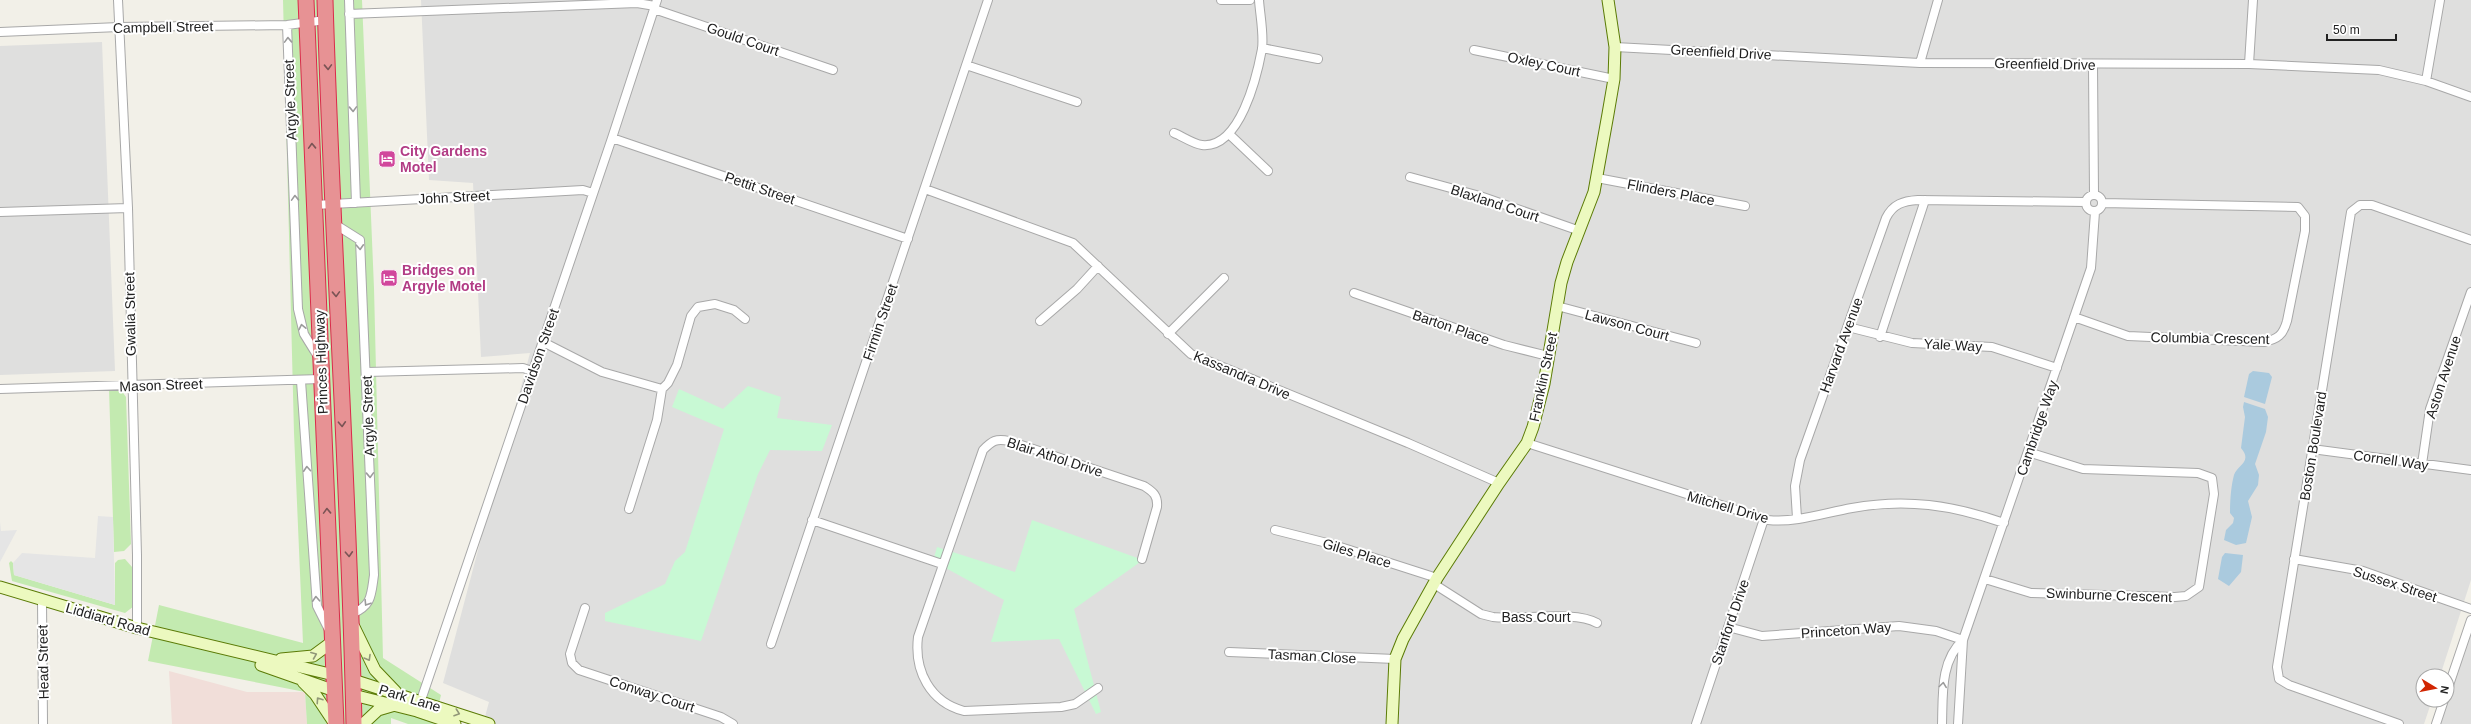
<svg xmlns="http://www.w3.org/2000/svg" width="2471" height="724" font-family="Arial,sans-serif">
	<rect width="100%" height="100%" fill="#f2f0e8"/>
	<!-- residential -->
	<path fill="#dfdfde" d="M421,0H2471V580L2440,676H2423V700H2432L2424,724H483L489,702L443,683L530,353L481,357L473,183L429,180Z
		M102,42L115,371L0,375V46Z
		M2471,622V724H2437L2447,700V694Z"/>
	<!-- commercial -->
	<path fill="#f1ded9" d="M169,671L247,692H305L307,724H172Z"/>
	<!-- grass -->
	<path fill="#c3eab0" d="M283,0H362L374,288L383,658L441,695L434,724H408L391,718V724H307L305,692L148,661L159,605L303,643L294,433Z
		M109,388L121,390L126,397L131,544L124,551L114,552Z
		M125,559L132,567L134,606L125,613L12,581L9,563L11,561L13,563L14,575L115,605V563L118,560Z"/>
	<!-- park -->
	<path fill="#c8f9d4" d="M748,386L781,397L777,418L832,425L822,451L770,450L758,474L701,641L605,621V613L665,584L675,561L685,552L724,429L672,407L679,389L723,409Z
		M1032,520L1143,560L1074,609L1101,712L1096,714L1059,639L991,642L1004,600L933,561L937,547L1015,572Z"/>
	<!-- parking -->
	<path fill="#e5e5e5" d="M98,516L113,517L115,605L14,575L13,563L22,553L95,558Z
		M0,522L1,531L17,530L0,562Z"/>
	<!-- water -->
	<path fill="#aacade" d="M2253,371L2269,373L2272,377L2265,404L2244,397L2249,374Z
		M2244,402L2265,409L2268,417L2266,432L2255,464L2259,475L2258,485L2248,501L2252,517L2246,543L2236,545L2224,540L2226,530L2233,523L2234,518L2230,513C2230,501 2231,486 2234,475C2237,465 2253,462 2241,448L2245,417L2243,407Z
		M2225,553L2243,555L2241,572L2229,586L2218,579L2222,557Z"/>
	<g fill="none" stroke-linecap="round" stroke-linejoin="round">
		<defs>
			<path id="street" d="M118,0L128,208L137,555V628
				M349,0L356,203
				M1221,0H1250
				M654,9L833,70
				M349,14L637,3L655,6
				M287,25L298,309L304,334L317,355
				M0,32L119,27L287,25L326,20
				M1615,47L1920,63L2249,64L2379,70L2426,81L2471,97
				M1262,48L1318,59
				M1474,50L1614,79
				M1920,63L1938,0
				M2249,64L2253,0
				M966,65L1077,102
				M2093,65L2094,195
				M2426,81L2440,0
				M1174,133C1182,136 1193,144 1202,145C1240,149 1257,76 1262,49C1264,34 1260,15 1259,0
				M1229,134L1268,171
				M612,138L908,239
				M1410,177L1480,196L1580,231
				M1597,178L1745,206
				M925,189L1073,243L1191,354L1408,443L1499,483
				M2086 203a8 8 0 1 1 16 0a8 8 0 1 1-16 0Z
				M315,205L583,190L593,193
				M0,212L128,208
				M333,223L360,240L374,575C371,596 372,605 352,614
				M1354,293L1504,345L1548,356
				M1557,306L1696,343
				M2074,317L2128,336L2264,342C2278,339 2283,335 2287,321L2305,231V216L2298,207L2103,203
				M1040,321L1077,289L1098,266
				M1848,327L1912,343L1992,347L2057,368
				M1168,334L1224,278
				M1880,337L1925,200
				M543,342L602,372L662,389
				M367,372L523,368L532,371
				M301,381L317,606L329,630
				M0,389L321,379
				M1527,443L1768,520C1796,523 1824,513 1852,508C1906,498 1952,505 2004,523
				M2312,449L2471,470
				M2422,464L2430,409L2471,292
				M629,509L657,420L662,389L668,383L677,365L691,316L698,307L715,304L734,310L745,319
				M1797,518L1795,486L1800,460L1886,218C1893,204 1903,201 1918,200L2086,202
				M812,520L942,564
				M1275,530L1331,544L1437,578
				M2294,559L2363,571L2471,609
				M1985,579L2031,593L2175,597L2186,596L2199,587L2214,494L2212,478L2198,473L2083,469L2028,452
				M1434,584L1481,614L1493,617C1520,620 1576,610 1597,623
				M42,599L43,724
				M585,608L570,654L572,663L579,670L721,717L733,724
				M1728,627L1762,636L1899,626L1936,631L1963,640
				M771,644L988,0
				M1229,652L1395,659
				M1098,688L1075,704L1061,707L964,711C930,702 914,671 918,637L983,450C992,441 996,438 1009,441L1144,486C1153,492 1158,495 1157,507L1142,559
				M2447,691L2471,620
				M419,706L612,138L657,0
				M1696,724L1764,519
				M1942,724C1943,695 1940,661 1963,640
				M1958,724L1963,640L2091,268L2095,212
				M2399,724L2289,685L2279,679L2277,667L2351,212L2360,205H2372L2471,240
				M2436,724L2444,700"/>
			<path id="secondary" d="M0,587L137,628L334,675
				M354,627L375,670L396,692
				M281,659L313,656L332,642
				M261,665L335,691
				M353,680L489,724
				M303,682L315,694L335,724
				M353,695L417,711L455,724
				M363,724L378,710L395,705
				M1392,724L1395,659L1403,639L1437,578L1499,483L1527,443L1533,427L1544,384L1561,283L1567,262L1594,192L1608,114L1614,79L1615,47L1608,0"/>
			<path id="highway" d="M306,0L336,724
				M325,0C332,241 349,483 354,724"/>
		</defs>
		<!-- street casing -->
		<use href="#street" stroke="#a8a8a8" stroke-width="10"/>
		<!-- secondary casing -->
		<use href="#secondary" stroke="#5b7b06" stroke-width="13"/>
		<!-- highway casing -->
		<use href="#highway" stroke="#da2b4a" stroke-width="17"/>
		<!-- street -->
		<use href="#street" stroke="#fff" stroke-width="8"/>
		<!-- secondary -->
		<use href="#secondary" stroke="#ecf9bf" stroke-width="11"/>
		<!-- highway -->
		<use href="#highway" stroke="#e79294" stroke-width="15"/>
	</g>
	<!-- one-way arrows -->
	<defs><path id="oneway-chevron" d="M-2-3.5L2.5 0L-2 3.5" fill="none" stroke-width="1.6" stroke-linecap="round" stroke-linejoin="round"/></defs>
	<g stroke="#9b9b9b">
		<use href="#oneway-chevron" transform="translate(288 40) rotate(-92)"/>
		<use href="#oneway-chevron" transform="translate(353 109) rotate(88)"/>
		<use href="#oneway-chevron" transform="translate(295 198) rotate(-92)"/>
		<use href="#oneway-chevron" transform="translate(360 247) rotate(87)"/>
		<use href="#oneway-chevron" transform="translate(302 327) rotate(-102)"/>
		<use href="#oneway-chevron" transform="translate(307 469) rotate(-94)"/>
		<use href="#oneway-chevron" transform="translate(370 475) rotate(88)"/>
		<use href="#oneway-chevron" transform="translate(316 599) rotate(-93)"/>
		<use href="#oneway-chevron" transform="translate(367 603) rotate(122)"/>
		<use href="#oneway-chevron" transform="translate(1943 685) rotate(-82)"/>
	</g>
	<g stroke="#7a5455">
		<use href="#oneway-chevron" transform="translate(328 67) rotate(88)"/>
		<use href="#oneway-chevron" transform="translate(312 146) rotate(-92)"/>
		<use href="#oneway-chevron" transform="translate(336 294) rotate(88)"/>
		<use href="#oneway-chevron" transform="translate(342 424) rotate(87)"/>
		<use href="#oneway-chevron" transform="translate(327 511) rotate(-92)"/>
		<use href="#oneway-chevron" transform="translate(349 554) rotate(87)"/>
	</g>
	<g stroke="#919878">
		<use href="#oneway-chevron" transform="translate(314 655) rotate(-22)"/>
		<use href="#oneway-chevron" transform="translate(368 658) rotate(60)"/>
		<use href="#oneway-chevron" transform="translate(319 700) rotate(-124)"/>
		<use href="#oneway-chevron" transform="translate(457 713) rotate(19)"/>
	</g>
	<!-- icons -->
	<defs>
		<symbol id="hotel-square" viewBox="-11 -11 22 22"><rect x="-9" y="-9" width="18" height="18" rx="4" fill="#d1479c" stroke="#fff"/><path d="M-6-4.5h1.5V1H6V5H4.5V3h-9V5H-6ZM-4 0a1.8 1.8 0 1 1 3.6 0ZM.5 0V-2.5h3Q6-2.5 6 0Z" fill="#fff"/></symbol>
	</defs>
	<g fill-rule="evenodd">
		<use href="#hotel-square" x="377" y="149" width="20" height="20"/>
		<use href="#hotel-square" x="379" y="268" width="20" height="20"/>
	</g>
	<g text-anchor="middle" dominant-baseline="central" stroke-width="4" stroke-linejoin="round" paint-order="stroke">
		<!-- street labels -->
		<g font-size="14" fill="#212121" stroke="#fff">
			<text transform="translate(163 27) rotate(-1)">Campbell Street</text>
			<text transform="translate(743 39) rotate(19)">Gould Court</text>
			<text transform="translate(1721 52) rotate(3)">Greenfield Drive</text>
			<text transform="translate(1544 64) rotate(12)">Oxley Court</text>
			<text transform="translate(2045 64) rotate(1)">Greenfield Drive</text>
			<text transform="translate(290 100) rotate(-92)">Argyle Street</text>
			<text transform="translate(760 188) rotate(19)">Pettit Street</text>
			<text transform="translate(1671 192) rotate(11)">Flinders Place</text>
			<text transform="translate(454 197) rotate(-3)">John Street</text>
			<text transform="translate(1495 203) rotate(18)">Blaxland Court</text>
			<text transform="translate(130 314) rotate(-91)">Gwalia Street</text>
			<text transform="translate(880 322) rotate(-71)">Firmin Street</text>
			<text transform="translate(1627 325) rotate(15)">Lawson Court</text>
			<text transform="translate(1451 327) rotate(19)">Barton Place</text>
			<text transform="translate(2210 338) rotate(1)">Columbia Crescent</text>
			<text transform="translate(1841 345) rotate(-70)">Harvard Avenue</text>
			<text transform="translate(1953 345) rotate(3)">Yale Way</text>
			<text transform="translate(538 356) rotate(-71)">Davidson Street</text>
			<text transform="translate(321 362) rotate(-92)">Princes Highway</text>
			<text transform="translate(1242 375) rotate(23)">Kassandra Drive</text>
			<text transform="translate(1543 377) rotate(-78)">Franklin Street</text>
			<text transform="translate(2443 377) rotate(-72)">Aston Avenue</text>
			<text transform="translate(161 385) rotate(-2)">Mason Street</text>
			<text transform="translate(368 416) rotate(-92)">Argyle Street</text>
			<text transform="translate(2037 428) rotate(-71)">Cambridge Way</text>
			<text transform="translate(2313 446) rotate(-81)">Boston Boulevard</text>
			<text transform="translate(1055 457) rotate(18)">Blair Athol Drive</text>
			<text transform="translate(2391 460) rotate(8)">Cornell Way</text>
			<text transform="translate(1728 507) rotate(16)">Mitchell Drive</text>
			<text transform="translate(1357 553) rotate(17)">Giles Place</text>
			<text transform="translate(2395 584) rotate(18)">Sussex Street</text>
			<text transform="translate(2109 595) rotate(2)">Swinburne Crescent</text>
			<text x="1536" y="617">Bass Court</text>
			<text transform="translate(108 619) rotate(16)">Liddiard Road</text>
			<text transform="translate(1730 622) rotate(-71)">Stanford Drive</text>
			<text transform="translate(1846 630) rotate(-4)">Princeton Way</text>
			<text transform="translate(1312 656) rotate(3)">Tasman Close</text>
			<text transform="translate(43 662) rotate(-91)">Head Street</text>
			<text transform="translate(652 694) rotate(18)">Conway Court</text>
			<text transform="translate(410 698) rotate(17)">Park Lane</text>
		</g>
		<!-- hotel labels -->
		<g font-size="14" font-weight="bold" fill="#b23c85" stroke="#fff" text-anchor="start">
			<text x="400" y="151">City Gardens<tspan x="400" dy="16">Motel</tspan></text>
			<text x="402" y="270">Bridges on<tspan x="402" dy="16">Argyle Motel</tspan></text>
		</g>
	</g>
	<!-- north arrow -->
	<g transform="translate(2435 688) rotate(100)"><circle r="19" fill="#ffffff" stroke="#a6a6a6"/>
	<path d="M0-3L7 15L0 10L-7 15Z" fill="#d12502"/>
	<text y="-6" font-size="11" font-weight="bold" text-anchor="middle" fill="#212121">N</text>
	</g>
	<!-- scale -->
	<path d="M2327 34v6h69v-6" fill="none" stroke="#212121" stroke-width="2"/>
	<text x="2333" y="34" font-size="12" fill="#212121" stroke="#ffffff" stroke-width="3" paint-order="stroke">50 m</text>
</svg>
